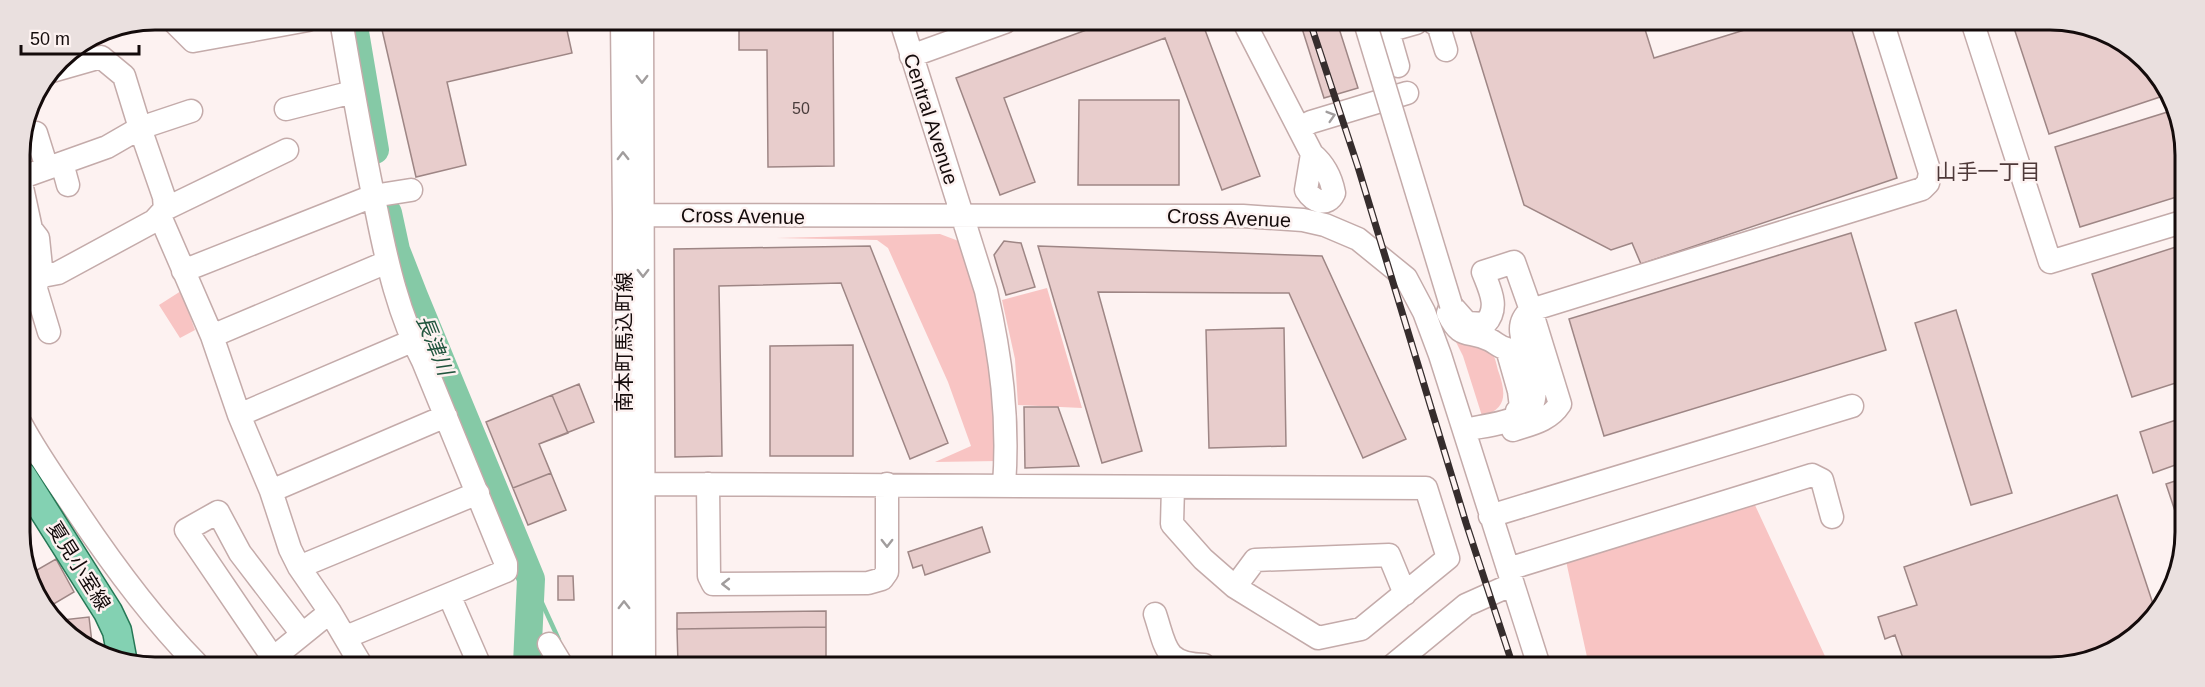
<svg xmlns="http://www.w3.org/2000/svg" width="2205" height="687" font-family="Helvetica,'Noto Sans JP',sans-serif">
	<rect width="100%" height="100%" fill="#fdf2f1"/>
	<!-- green -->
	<path fill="#f8c4c3" d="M940,234L964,243L993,360L998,461L935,462L971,446L948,382L888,248L877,240L776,238Z
		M1047,288L1082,408L1018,405L1015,359L1002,300Z
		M181,291L195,330L180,338L159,305Z
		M1452,334C1465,338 1485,343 1493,355C1496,359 1497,368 1499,373C1506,394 1507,409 1482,416L1463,356Z
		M1754,503L1830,667L1589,666L1566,561Z"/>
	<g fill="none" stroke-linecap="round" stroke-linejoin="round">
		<!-- stream -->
		<path stroke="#85c9a6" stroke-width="4.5" d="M531,579L559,640"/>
		<!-- river -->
		<path stroke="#85c9a6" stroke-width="28" d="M353,20L375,150
			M388,213L396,250L414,296L531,579L527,664"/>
	</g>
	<!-- building -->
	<path fill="#e8cdcc" stroke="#9e8685" stroke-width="1.5" d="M384,20L565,21L572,53L447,82L466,165L416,177L380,21Z
		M833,22L834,166L768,167L767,50H739V23Z
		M1108,22H1202L1260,176L1222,190L1165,38L1004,98L1035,182L1000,195L956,78Z
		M1300,22H1337L1358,88L1324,98Z
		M1468,23H1643L1654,58L1767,23L1850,24L1897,178L1641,264L1632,243L1611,250L1524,205Z
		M2017,24H2085L2152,66L2166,95L2049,134L2013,25Z
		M1079,100H1179V185H1078Z
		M2174,110L2183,129V195L2080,227L2055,147Z
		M1851,233L1886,350L1604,436L1569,319Z
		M1004,241L1021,243L1035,287L1006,295L994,255Z
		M2182,245V381L2132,397L2092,274Z
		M870,246L948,443L910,459L841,283L719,286L722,456L675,457L674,249Z
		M1038,246L1322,256L1406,439L1363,458L1289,293L1098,292L1142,451L1102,463Z
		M1956,310L2012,493L1971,505L1915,323Z
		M1284,328L1286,446L1209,448L1206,330Z
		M853,345V456H770V346Z
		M579,384L594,422L539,444L566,510L528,525L486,422Z
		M552,395L568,433L539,444L551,473L513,488L486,422Z
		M1024,407H1058L1079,466L1025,468Z
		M2182,418L2181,463L2153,473L2140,432Z
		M2181,479V529L2166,484Z
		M2117,495L2154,607L2133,639L2058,667H1906L1895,635L1885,639L1878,617L1917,605L1904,567Z
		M982,527L990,552L925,575L922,565L913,568L908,552Z
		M56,559L74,592L52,605L47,597L43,600L30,574Z
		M558,576H573L574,600H558Z
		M826,611V627L677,629V613Z
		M89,617L92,643L89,644L53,621Z
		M826,627V664H678L677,629Z"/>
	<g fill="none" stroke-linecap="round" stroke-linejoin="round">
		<defs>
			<path id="minor" d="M172,20L193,41L308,20
				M341,20C352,85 363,149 377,213C387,263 399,316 423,361L506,564V571L346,637
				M622,21L624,215V664
				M642,21L644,664
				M901,21L986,291C1001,357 1009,418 1004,486
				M1244,22L1312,154C1324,164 1331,177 1334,193C1327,208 1313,201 1306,190L1312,154
				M1434,23L1438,24L1446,50
				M1973,24L2050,262L2182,222
				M911,56L1005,22
				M1398,66L1388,31L1416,23
				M286,109L353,92
				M1299,129L1311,122L1407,93
				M36,133L47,168
				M62,163L68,185
				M165,209L287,150
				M624,215L1243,216L1303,220L1325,225L1358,239L1406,278L1424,312L1440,355L1539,666
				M160,216L212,336L239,415L271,491L290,549L299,567L330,612L360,663
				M183,271L373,196L411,190
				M42,277L38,238L31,229L20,178L107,147L140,128L191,111
				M33,279L49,332
				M21,280L58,273L154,221L165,209L164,197L140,128L124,76L101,57L52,71
				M212,336L387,262
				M239,415L412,341
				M21,424C37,454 57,482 76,510C112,564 150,616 196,663
				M1464,430C1482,426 1506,424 1522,415C1551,399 1521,353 1521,329C1521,321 1525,315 1531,310L1922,189L1928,183L1930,173L1883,24
				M1513,430C1531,424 1549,421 1560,404L1531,310L1514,262L1483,272C1490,290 1500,308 1485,324L1467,323L1451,305L1448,313C1461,341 1468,329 1490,340C1496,343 1499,347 1507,349L1519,391L1521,407L1517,411
				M644,484L1426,488L1448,558L1361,629L1318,638L1235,587L1203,559L1172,524L1173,487
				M708,484L709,576L713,584L868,583L882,579L887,572V484
				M271,491L446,416
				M1490,516L1852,406
				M299,567L478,493
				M1508,569L1812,475L1822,480L1832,517
				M1235,587L1255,560L1389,555L1405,594
				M449,595L479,664
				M1155,614C1166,647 1164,664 1204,665
				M549,644L561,664
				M273,658L186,530L218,512L240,553L302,634
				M267,663L330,612
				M1392,666L1466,605L1513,584"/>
			<path id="major" d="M22,476L108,612L117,631L123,663"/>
		</defs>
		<!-- minor casing -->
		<use href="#minor" stroke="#c4abaa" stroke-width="25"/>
		<!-- major casing -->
		<use href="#major" stroke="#267856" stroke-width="31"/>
		<!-- minor -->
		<use href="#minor" stroke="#fff" stroke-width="22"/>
		<!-- major -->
		<use href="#major" stroke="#83d1b2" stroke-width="28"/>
		<defs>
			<path id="rail" d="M1310,22L1358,167L1466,523L1513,666"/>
		</defs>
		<!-- rail casing -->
		<use href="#rail" stroke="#362d2d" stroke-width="7"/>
		<!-- rail -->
		<use href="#rail" stroke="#fdf2f1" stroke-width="4.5" stroke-dasharray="14" stroke-linecap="butt"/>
		<defs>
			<path id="minor-bridge" d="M1365,22L1451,305"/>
		</defs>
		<!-- minor-bridge casing -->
		<use href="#minor-bridge" stroke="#c4abaa" stroke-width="25" stroke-linecap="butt"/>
		<!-- minor-bridge -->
		<use href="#minor-bridge" stroke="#fff" stroke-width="22"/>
	</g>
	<!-- one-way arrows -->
	<defs><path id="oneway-chevron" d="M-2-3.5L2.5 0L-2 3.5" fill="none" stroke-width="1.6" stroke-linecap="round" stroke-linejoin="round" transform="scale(1.5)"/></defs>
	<g stroke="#a19d9d">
		<use href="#oneway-chevron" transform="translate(642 79) rotate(90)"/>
		<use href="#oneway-chevron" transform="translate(1331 116) rotate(-17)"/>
		<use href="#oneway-chevron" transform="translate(623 156) rotate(-91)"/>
		<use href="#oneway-chevron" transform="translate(643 273) rotate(90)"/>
		<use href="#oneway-chevron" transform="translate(887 543) rotate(90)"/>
		<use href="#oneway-chevron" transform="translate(726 584) rotate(180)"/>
		<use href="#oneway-chevron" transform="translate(624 605) rotate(-90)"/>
	</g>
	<g text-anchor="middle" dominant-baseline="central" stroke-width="5" stroke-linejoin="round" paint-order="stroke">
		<!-- number labels -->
		<g font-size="16" fill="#493c3b">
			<text x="801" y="108">50</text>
		</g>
		<!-- street labels -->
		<g font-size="20" fill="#140b0b" stroke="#fdf2f1">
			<text transform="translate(931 119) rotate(72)">Central Avenue</text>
			<text transform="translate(743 216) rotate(1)">Cross Avenue</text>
			<text transform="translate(1229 218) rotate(2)">Cross Avenue</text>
			<text transform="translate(624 342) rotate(-90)">南本町馬込町線</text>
			<text transform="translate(79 566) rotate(58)">夏見小室線</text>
		</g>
		<!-- neighbourhood labels -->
		<g font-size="21" fill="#4e3939" stroke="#fdf2f1">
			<text x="1988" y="171">山手一丁目</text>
		</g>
		<!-- water labels -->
		<g font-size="21" font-style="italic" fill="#20543d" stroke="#fdf2f1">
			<text transform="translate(435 345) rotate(68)">長津川</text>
		</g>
	</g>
	<!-- crop -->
	<path d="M0 0H2205V687H0ZM155 30H2050A125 125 0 0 1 2175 155V532A125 125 0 0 1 2050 657H155A125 125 0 0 1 30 532V155A125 125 0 0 1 155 30Z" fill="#eae0df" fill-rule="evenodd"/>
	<path fill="none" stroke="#140b0b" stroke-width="3" d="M155 30H2050A125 125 0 0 1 2175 155V532A125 125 0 0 1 2050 657H155A125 125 0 0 1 30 532V155A125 125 0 0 1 155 30Z"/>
	<!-- scale -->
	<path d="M21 45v9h118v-9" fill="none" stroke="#140b0b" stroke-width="3"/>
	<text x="30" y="45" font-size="18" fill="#140b0b" stroke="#fdf2f1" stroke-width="4.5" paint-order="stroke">50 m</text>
</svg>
